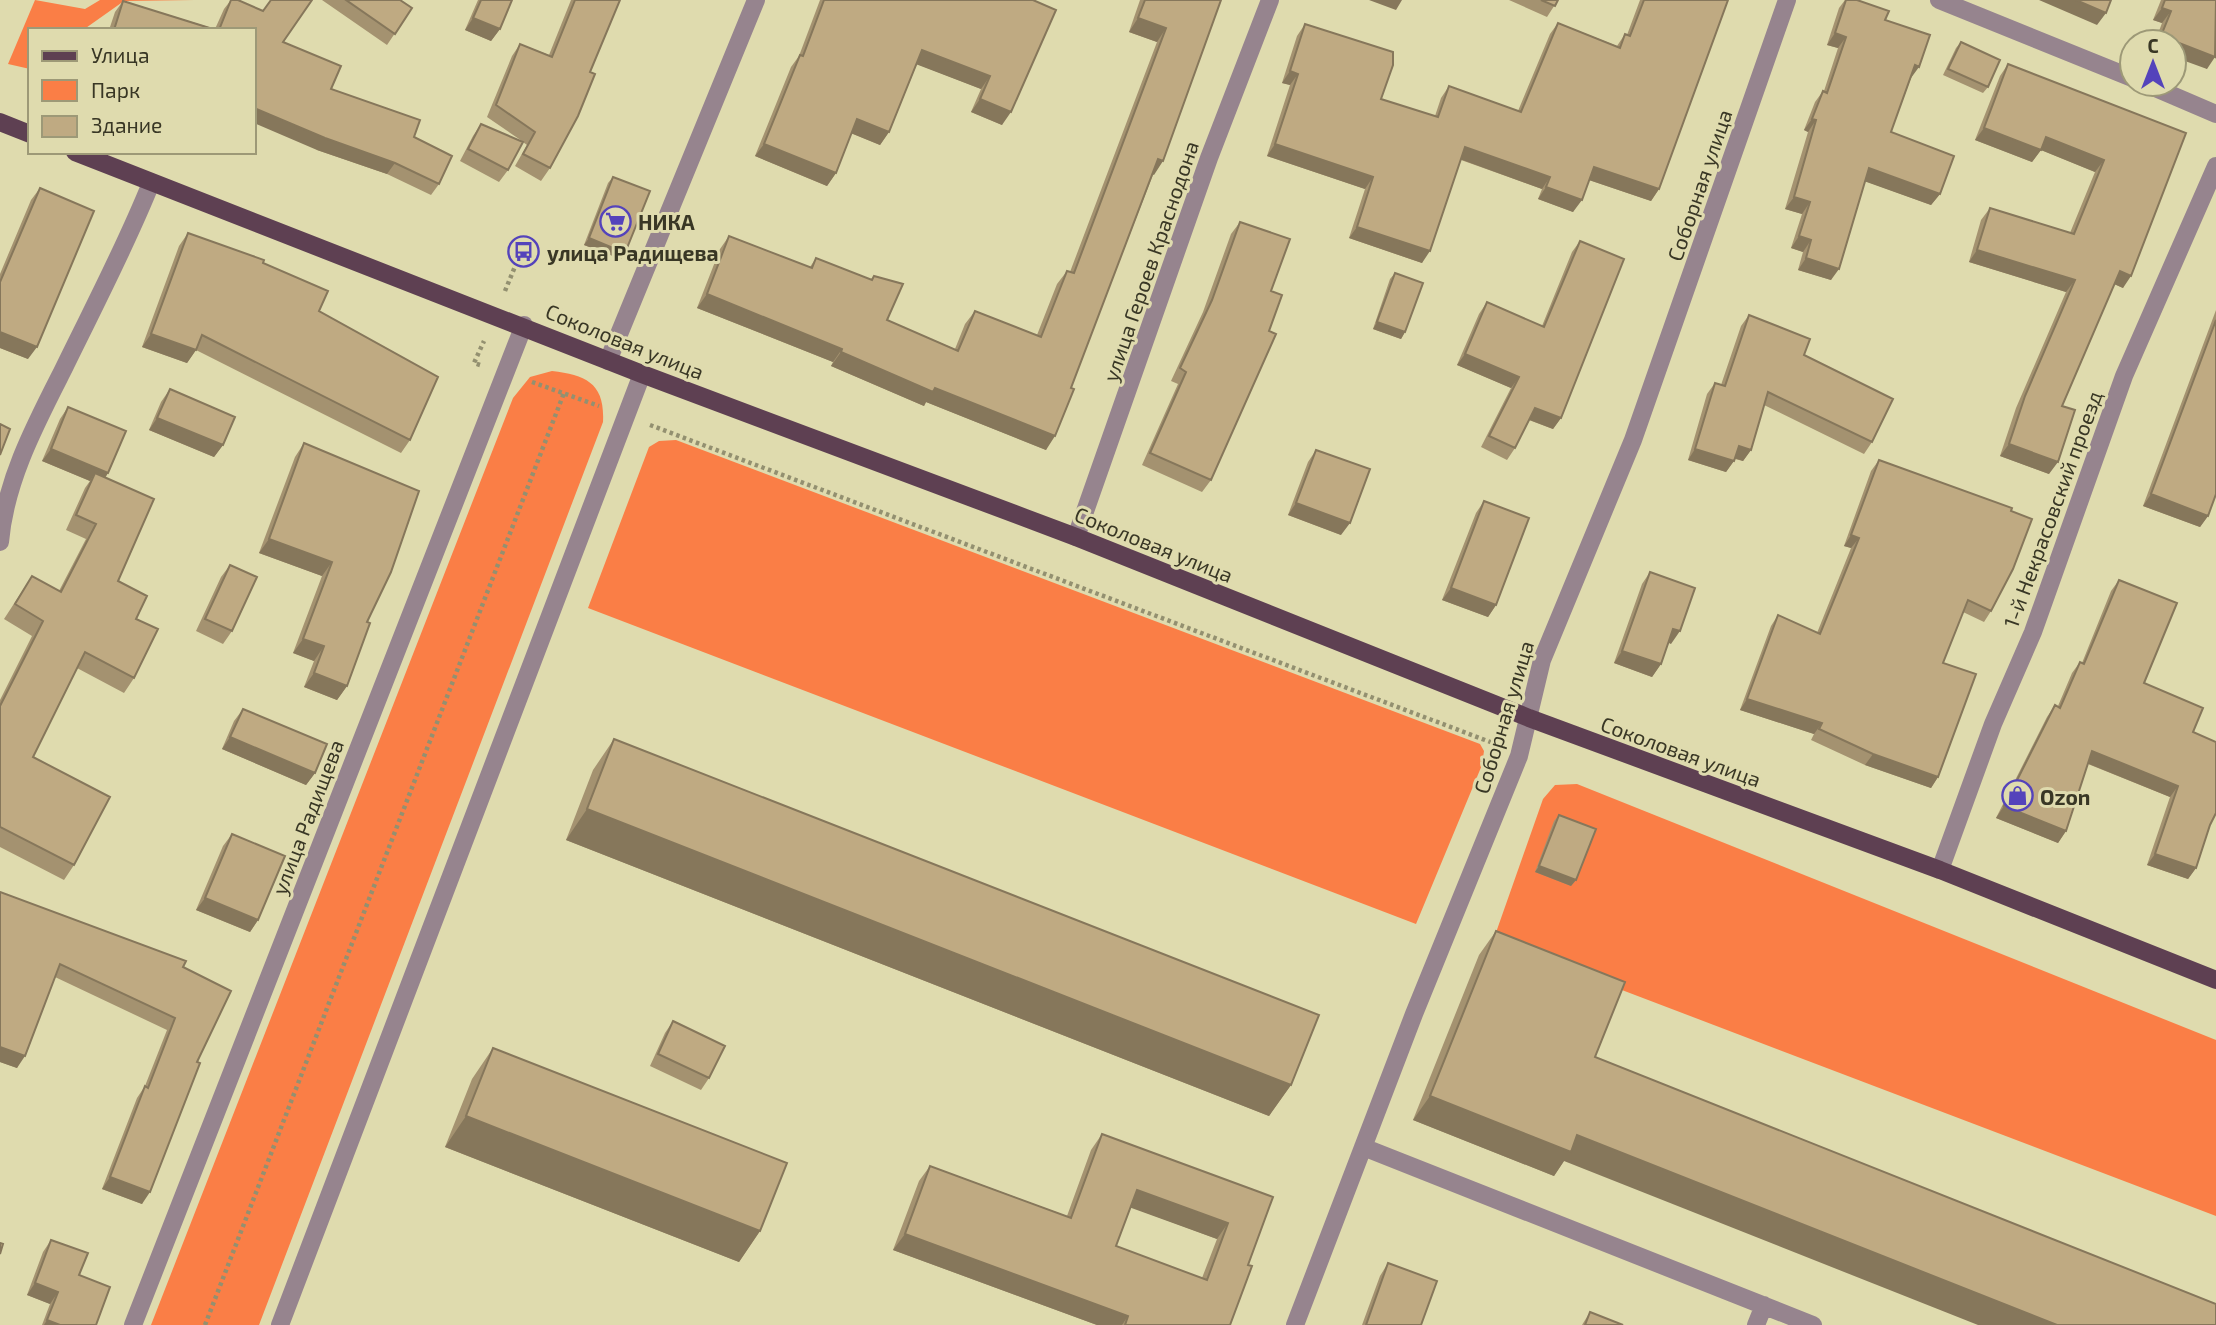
<svg xmlns="http://www.w3.org/2000/svg" width="2216" height="1325" font-family="'Exo 2',sans-serif">
	<rect width="100%" height="100%" fill="#dfdbae"/>
	<!-- green -->
	<path fill="#fa7e46" d="M35,0L85,9L100,0H194L124,1L83,30H30V69L8,64Z
		M552,371C587,375 605,384 603,422L259,1325H151L513,398L530,377Z
		M676,440L1480,744L1484,751L1482,765L1416,924L588,608L649,447L659,441Z
		M1577,784L2216,1040V1216L1493,941L1543,799L1555,785Z"/>
	<g fill="none" stroke-linecap="round" stroke-linejoin="round">
		<!-- path -->
		<path stroke="#939070" stroke-width="4.5" stroke-dasharray="3.5 3.5" stroke-linecap="butt" d="M505,291L518,259
			M480,365L474,363L484,341
			M532,382L599,406
			M650,425L1493,743
			M205,1325L564,393"/>
		<!-- minor -->
		<path stroke="#96848e" stroke-width="18" d="M1939,0L2132,78
			M2146,84L2216,114
			M608,361L756,0
			M1076,537L1209,158L1270,0
			M0,542C5,482 35,425 62,372C92,310 125,248 151,183
			M1940,870L1993,724L2033,632L2124,376L2216,166
			M1363,1147L1813,1325
			M133,1325L524,325
			M280,1325L642,374
			M1295,1325L1414,1014L1519,756L1542,660L1633,440L1787,0
			M1756,1325L1764,1305"/>
		<!-- major -->
		<path stroke="#5e4052" stroke-width="18" d="M0,122L30,134
			M75,152L642,374L1076,537L1529,718L1940,870L2216,980"/>
	</g>
	<!-- wall -->
	<path fill="#a49270" fill-rule="evenodd" d="M231,0H238L331,89L414,137L439,184L431,195L387,174L317,150L254,30H109L115,12L123,1L215,29L224,9Z
		M322,0H400L412,8L387,45Z
		M478,0H512L500,29L491,41L465,30Z
		M571,0H620L550,168L541,181L515,166L527,145L523,142L508,170L499,182L460,161L473,136L481,124L522,141L487,117L512,56L520,44L549,55Z
		M820,0H1033L1002,125L971,112L981,89L917,64L889,132L880,145L851,133L836,173L827,186L755,156L791,67L799,56Z
		M1140,0H1221L1046,450L926,402L924,406L831,366L833,362L697,308L720,249L729,236L810,267L816,258L871,280L874,276L887,320L955,349L965,324L975,311L1037,335L1057,284L1067,271L1070,272L1157,42L1129,32Z
		M1509,0H1558L1547,17Z
		M1640,0H1728L1659,189L1651,201L1589,180L1573,212L1538,199L1542,189L1461,160L1422,263L1349,238L1365,189L1267,156L1290,85L1282,83L1297,36L1305,24L1381,99L1435,116L1441,98L1449,86L1518,111L1550,34L1558,23L1617,46L1625,34L1627,35Z
		M1845,0H1857L1885,20L1911,78L1891,132L1940,194L1931,205L1865,181L1831,280L1798,270L1803,252L1791,248L1802,214L1785,209L1808,132L1804,130L1815,102L1823,91H1824L1838,48L1827,45L1839,8Z
		M2161,0H2216L2207,69L2174,42H2155L2162,23L2153,20Z
		M1961,42L1988,87L1983,93L1943,75L1956,48Z
		M2008,64L2186,133L2123,288L2114,284L2062,406L2049,474L2000,456L2016,408L2066,292L1969,262L1981,220L1990,208L2070,233L2095,172L2041,150L2032,162L1975,140L2000,76Z
		M613,177L621,259L584,245L608,183Z
		M40,188L28,359L0,348V274L31,200Z
		M1240,222L1271,291L1211,480L1202,492L1142,465L1178,384L1171,381L1203,312L1231,234Z
		M188,233L263,263L319,311L410,440L401,453L196,350L187,363L142,347L179,246Z
		M1580,241L1561,418L1553,429L1529,420L1515,448L1507,460L1481,447L1511,388L1457,365L1479,314L1487,302L1542,326L1572,252Z
		M1395,273L1405,332L1401,339L1373,329L1390,279Z
		M2216,310V494L2208,516L2200,527L2143,506Z
		M1749,315L1804,355L1872,442L1864,454L1764,405L1751,450L1743,461L1735,459L1726,472L1688,460L1707,394L1715,383L1721,385L1741,326Z
		M170,389L223,445L214,457L149,430L161,402Z
		M68,407L108,473L105,478L118,581L136,619L134,678L124,693L77,668L33,757L74,865L64,880L0,847V700L32,636L4,619L32,576L59,591L86,539L66,530L85,488L90,481L42,461L60,419Z
		M304,443L367,622L347,686L337,700L304,687L314,661L293,653L322,576L259,553L295,457Z
		M1316,450L1341,535L1288,515L1308,462Z
		M1879,460L1991,611L1984,622L1963,612L1943,663L1938,777L1931,788L1865,765L1811,740L1814,734L1740,710L1771,626L1778,615L1817,633L1851,548L1844,546L1871,471Z
		M1484,501L1496,605L1488,617L1442,600L1476,513Z
		M230,565L232,631L223,644L196,631L221,577Z
		M1650,572L1671,644L1669,642L1661,664L1652,677L1614,663L1642,584Z
		M2119,580L2144,683L2193,732L2210,825L2196,868L2188,879L2147,865L2170,797L2088,764L2066,831L2058,843L1996,818L2047,717L2055,705L2058,706L2072,673L2080,662L2082,663L2111,591Z
		M243,709L315,773L306,785L222,749L234,721Z
		M614,739L1291,1085L1269,1116L566,840L593,770Z
		M1559,815L1576,880L1571,886L1535,872L1554,821Z
		M232,834L258,920L250,932L196,910L223,846Z
		M0,892L183,967L197,1062L142,1204L102,1189L137,1098L145,1086L167,1030L55,977L17,1068L0,1062Z
		M1496,931L1595,1057L1564,1161L1554,1176L1413,1120L1479,955Z
		M673,1021L709,1078L701,1090L650,1066L665,1033Z
		M493,1048L760,1231L739,1262L445,1147L472,1079Z
		M1102,1134L1273,1197L1248,1265L1230,1325H1097L893,1250L919,1181L930,1166L1067,1216L1091,1150ZM1131,1207L1217,1239L1202,1278L1116,1246Z
		M51,1240L79,1275L96,1325H42L50,1304L27,1295L43,1252Z
		M1388,1263L1421,1325H1362L1380,1276Z
		M1590,1312L1623,1325H1582Z"/>
	<!-- shaded-wall -->
	<path fill="#86775b" d="M1369,0H1402L1396,10Z
		M2039,0H2076L2106,13L2097,25Z
		M2162,8L2171,11L2162,23L2153,20Z
		M473,18L500,29L491,41L465,30Z
		M1138,18L1166,28L1157,42L1129,32Z
		M1835,33L1846,37L1838,48L1827,45Z
		M2161,36L2215,57L2207,69L2174,57V42H2157Z
		M922,50L990,76L981,89L913,63Z
		M1915,65L1919,67L1911,78L1907,77Z
		M1290,71L1298,74L1290,85L1282,83Z
		M980,99L1011,112L1002,125L971,112Z
		M254,108L395,163L387,174L317,150L254,123Z
		M857,119L889,132L880,145L848,132Z
		M1812,119L1816,120L1808,132L1804,130Z
		M1984,128L2046,137L2104,160L2095,172L2041,150L2032,162L1975,140Z
		M764,144L836,173L827,186L755,156Z
		M1275,144L1373,177L1365,189L1267,156Z
		M1465,147L1550,177L1542,189L1457,158Z
		M1158,159L1163,161L1154,175L1149,173Z
		M1594,167L1659,189L1651,201L1586,179Z
		M1869,168L1940,194L1931,205L1861,180Z
		M1546,187L1582,200L1573,212L1538,199Z
		M1794,197L1810,202L1802,214L1785,209Z
		M1357,227L1430,251L1422,263L1349,238Z
		M1799,236L1811,240L1803,252L1791,248Z
		M589,238L625,253L621,259L584,245Z
		M1977,250L2075,280L2066,292L1969,262Z
		M1806,258L1839,269L1831,280L1798,270Z
		M2120,271L2131,276L2123,288L2112,283Z
		M707,294L842,349L833,362L697,308Z
		M1377,322L1405,332L1401,339L1373,329Z
		M0,332L37,347L28,359L0,348Z
		M151,334L196,350L187,363L142,347Z
		M841,352L935,388L1055,436L1046,450L926,402L924,406L831,366Z
		M1465,354L1519,377L1511,388L1457,365Z
		M1535,408L1561,418L1553,429L1527,419Z
		M157,418L223,445L214,457L149,430Z
		M2009,444L2058,462L2049,474L2000,456Z
		M1739,446L1751,450L1743,461L1731,457Z
		M51,449L108,473L100,485L95,473L90,481L42,461Z
		M1695,449L1734,461L1726,472L1688,460Z
		M2151,494L2208,516L2200,527L2143,506Z
		M1296,503L1350,523L1341,535L1288,515Z
		M1851,535L1859,538L1851,548L1844,546Z
		M269,539L332,562L322,576L259,553Z
		M1451,588L1496,605L1488,617L1442,600Z
		M1673,629L1680,631L1671,644L1665,641Z
		M303,639L324,646L314,661L293,653Z
		M1622,651L1661,664L1652,677L1614,663Z
		M314,673L347,686L337,700L304,687Z
		M1747,699L1822,723L1814,734L1740,710Z
		M230,737L315,773L306,785L222,749Z
		M2092,751L2178,786L2170,797L2084,762Z
		M1873,754L1938,777L1931,788L1865,765Z
		M2004,806L2066,831L2058,843L1996,818Z
		M587,809L1291,1085L1269,1116L566,840Z
		M2155,854L2196,868L2188,879L2147,865Z
		M1539,866L1576,880L1571,886L1535,872Z
		M205,898L258,920L250,932L196,910Z
		M0,1047L25,1056L17,1068L0,1062Z
		M1430,1096L1577,1135L2057,1325H1978L1564,1161L1554,1176L1413,1120Z
		M466,1116L760,1231L739,1262L445,1147Z
		M110,1177L150,1192L142,1204L102,1189Z
		M1137,1190L1228,1223L1217,1239L1126,1206Z
		M905,1234L1128,1316L1122,1325H1097L893,1250Z
		M35,1283L58,1292L50,1304L27,1295Z
		M47,1320L60,1325H44Z"/>
	<!-- building -->
	<path fill="#bfaa82" stroke="#86775b" stroke-width="2" fill-rule="evenodd" d="M231,0H238L263,11L271,0H312L283,42L341,66L331,89L420,120L414,137L452,156L439,184L395,163L325,138L254,108V30H219Z
		M346,0H400L412,8L395,34Z
		M481,0H512L500,29L473,18Z
		M575,0H620L590,72L595,74L578,116L550,168L523,154L535,132L496,105L520,44L552,57Z
		M824,0H1033L1056,10L1011,112L980,99L990,76L922,50L889,132L857,119L836,173L764,144L800,55L803,56Z
		M1145,0H1221L1163,161L1158,159L1071,388L1074,389L1055,436L935,388L933,392L841,352L842,349L707,294L729,236L812,268L816,258L872,280L874,276L903,284L887,320L958,351L975,311L1041,337L1067,271L1074,273L1166,28L1138,18Z
		M1541,0H1558L1555,6Z
		M1644,0H1728L1659,189L1594,167L1582,200L1546,187L1550,177L1465,147L1430,251L1357,227L1373,177L1275,144L1298,74L1290,71L1305,24L1393,52V65L1381,99L1438,117L1449,86L1521,112L1558,23L1620,48L1625,34L1630,36Z
		M1846,0H1857L1889,11L1885,20L1930,35L1919,67L1915,65L1891,132L1954,156L1940,194L1869,168L1839,269L1806,258L1811,240L1799,236L1810,202L1794,197L1816,120L1812,119L1823,91L1827,93L1846,37L1835,33Z
		M2076,0H2111L2106,13Z
		M2165,0H2216L2215,57L2161,36L2171,11L2162,8Z
		M123,1L216,30H114Z
		M1961,42L2000,60L1988,87L1948,69Z
		M2008,64L2186,133L2131,276L2120,271L2062,406L2075,410L2058,462L2009,444L2025,396L2075,280L1977,250L1990,208L2074,234L2104,160L2046,137L2041,150L1984,128Z
		M481,124L523,142L508,170L468,149Z
		M613,177L650,191L625,253L589,238Z
		M40,188L94,211L37,347L0,332V282Z
		M1240,222L1290,239L1271,291L1282,295L1269,331L1276,334L1211,480L1150,453L1186,372L1180,368L1212,300Z
		M188,233L264,260L263,263L328,291L319,311L438,377L410,440L202,335L196,350L151,334Z
		M1580,241L1624,259L1561,418L1535,408L1515,448L1489,436L1519,377L1465,354L1487,302L1544,327Z
		M1395,273L1423,283L1405,332L1377,322Z
		M1749,315L1810,339L1804,355L1893,399L1872,442L1768,392L1751,450L1739,446L1734,461L1695,449L1715,383L1725,386Z
		M2216,320V494L2208,516L2151,494Z
		M170,389L235,417L223,445L157,418Z
		M68,407L126,431L108,473L51,449Z
		M0,424L10,429L0,455Z
		M304,443L419,491L391,572L367,622L370,623L347,686L314,673L324,646L303,639L332,562L269,539Z
		M1316,450L1370,469L1350,523L1296,503Z
		M1879,460L2012,508L2011,511L2032,519L2013,569L1991,611L1968,600L1943,663L1976,674L1938,777L1873,754L1819,729L1822,723L1747,699L1778,615L1820,634L1859,538L1851,535Z
		M95,473L154,499L118,581L147,596L136,619L158,629L134,678L85,652L33,757L110,797L74,865L0,827V706L43,621L15,604L32,576L61,592L96,524L76,515Z
		M1484,501L1529,518L1496,605L1451,588Z
		M230,565L257,577L232,631L205,619Z
		M1650,572L1695,588L1680,631L1673,629L1661,664L1622,651Z
		M2119,580L2177,603L2144,683L2203,708L2193,732L2216,742V813L2210,825L2196,868L2155,854L2178,786L2092,751L2066,831L2004,806L2055,705L2060,708L2080,662L2084,664Z
		M243,709L327,744L315,773L230,737Z
		M614,739L1319,1015L1291,1085L587,809Z
		M1559,815L1596,829L1576,880L1539,866Z
		M232,834L285,856L258,920L205,898Z
		M0,892L186,961L183,967L231,991L197,1062L200,1063L150,1192L110,1177L145,1086L148,1088L175,1018L60,964L25,1056L0,1047Z
		M1496,931L1625,982L1595,1057L2216,1304V1325H2057L1577,1135L1571,1152L1430,1096Z
		M673,1021L725,1046L709,1078L658,1054Z
		M493,1048L787,1163L760,1231L466,1116Z
		M1102,1134L1273,1197L1248,1265L1252,1266L1230,1325H1125L1128,1316L905,1234L930,1166L1071,1218ZM1137,1190L1228,1223L1207,1280L1116,1246Z
		M51,1240L88,1253L79,1275L110,1287L96,1325H60L47,1320L58,1292L35,1283Z
		M0,1243L3,1244L0,1254Z
		M1388,1263L1437,1281L1421,1325H1366Z
		M1590,1312L1623,1325H1585Z"/>
	<!-- icons -->
	<defs>
		<symbol id="supermarket-ring" viewBox="-11 -11 22 22"><circle r="9.5" fill="#dfdbae" stroke="#5443bb" stroke-width="1.5"/><path d="M-6-5.5h2.5l.6 2H6L4.5 2H-2.5L-4.4-4H-6ZM-1.5 3.2a1.3 1.3 0 1 0 .1 0ZM3 3.2a1.3 1.3 0 1 0 .1 0Z" fill="#5443bb"/></symbol>
		<symbol id="bus-ring" viewBox="-11 -11 22 22"><circle r="9.5" fill="#dfdbae" stroke="#5443bb" stroke-width="1.5"/><path d="M-5-6H5V4H4V6H2V4H-2V6H-4V4H-5ZM-3.5-4V0h7V-4ZM-3.5 1.2v1.5H-2V1.2ZM2 1.2v1.5H3.5V1.2Z" fill="#5443bb"/></symbol>
		<symbol id="shop-ring" viewBox="-11 -11 22 22"><circle r="9.5" fill="#dfdbae" stroke="#5443bb" stroke-width="1.5"/><path d="M-5-2.5h2.3a2.7 3.5 0 0 1 5.4 0H5L5.5 6h-11ZM-1.5-2.5h3a1.5 2.3 0 0 0-3 0Z" fill="#5443bb"/></symbol>
	</defs>
	<g fill-rule="evenodd">
		<use href="#supermarket-ring" x="598" y="204" width="35" height="35"/>
		<use href="#bus-ring" x="506" y="234" width="35" height="35"/>
		<use href="#shop-ring" x="2000" y="778" width="35" height="35"/>
	</g>
	<g text-anchor="middle" dominant-baseline="central" stroke-width="6" stroke-linejoin="round" paint-order="stroke">
		<!-- street labels -->
		<g font-size="21" fill="#393725" stroke="#dfdbae">
			<text transform="translate(1699 185) rotate(-71)">Соборная улица</text>
			<text transform="translate(1150 261) rotate(-71)">улица Героев Краснодона</text>
			<text transform="translate(625 341) rotate(22)">Соколовая улица</text>
			<text transform="translate(2052 509) rotate(-70)">1-й Некрасовский проезд</text>
			<text transform="translate(1154 544) rotate(22)">Соколовая улица</text>
			<text transform="translate(1503 717) rotate(-73)">Соборная улица</text>
			<text transform="translate(1681 751) rotate(20)">Соколовая улица</text>
			<text transform="translate(307 817) rotate(-69)">улица Радищева</text>
		</g>
		<!-- poi labels -->
		<g font-size="21" font-weight="bold" fill="#393725" stroke="#dfdbae" text-anchor="start">
			<text x="638" y="221">НИКА</text>
			<text x="547" y="252">улица Радищева</text>
			<text x="2040" y="796">Ozon</text>
		</g>
	</g>
	<!-- legend -->
	<rect x="28" y="28" width="228" height="126" fill="#dfdbae" stroke="#9d9977" stroke-width="2"/>
	<rect x="42" y="51" width="35" height="10" fill="#5e4052" stroke="#9d9977" stroke-width="2"/>
	<text x="91" y="63" font-size="21" fill="#393725">Улица</text>
	<rect x="42" y="80" width="35" height="21" fill="#fa7e46" stroke="#9d9977" stroke-width="2"/>
	<text x="91" y="98" font-size="21" fill="#393725">Парк</text>
	<rect x="42" y="116" width="35" height="21" fill="#bfaa82" stroke="#9d9977" stroke-width="2"/>
	<text x="91" y="133" font-size="21" fill="#393725">Здание</text>
	<!-- north arrow -->
	<g transform="translate(2153 63)"><circle r="33" fill="#dfdbae" stroke="#9d9977" stroke-width="2"/>
	<path d="M0-5L12 26L0 18L-12 26Z" fill="#5443bb"/>
	<text y="-10" font-size="19" font-weight="bold" text-anchor="middle" fill="#393725">С</text>
	</g>
</svg>
